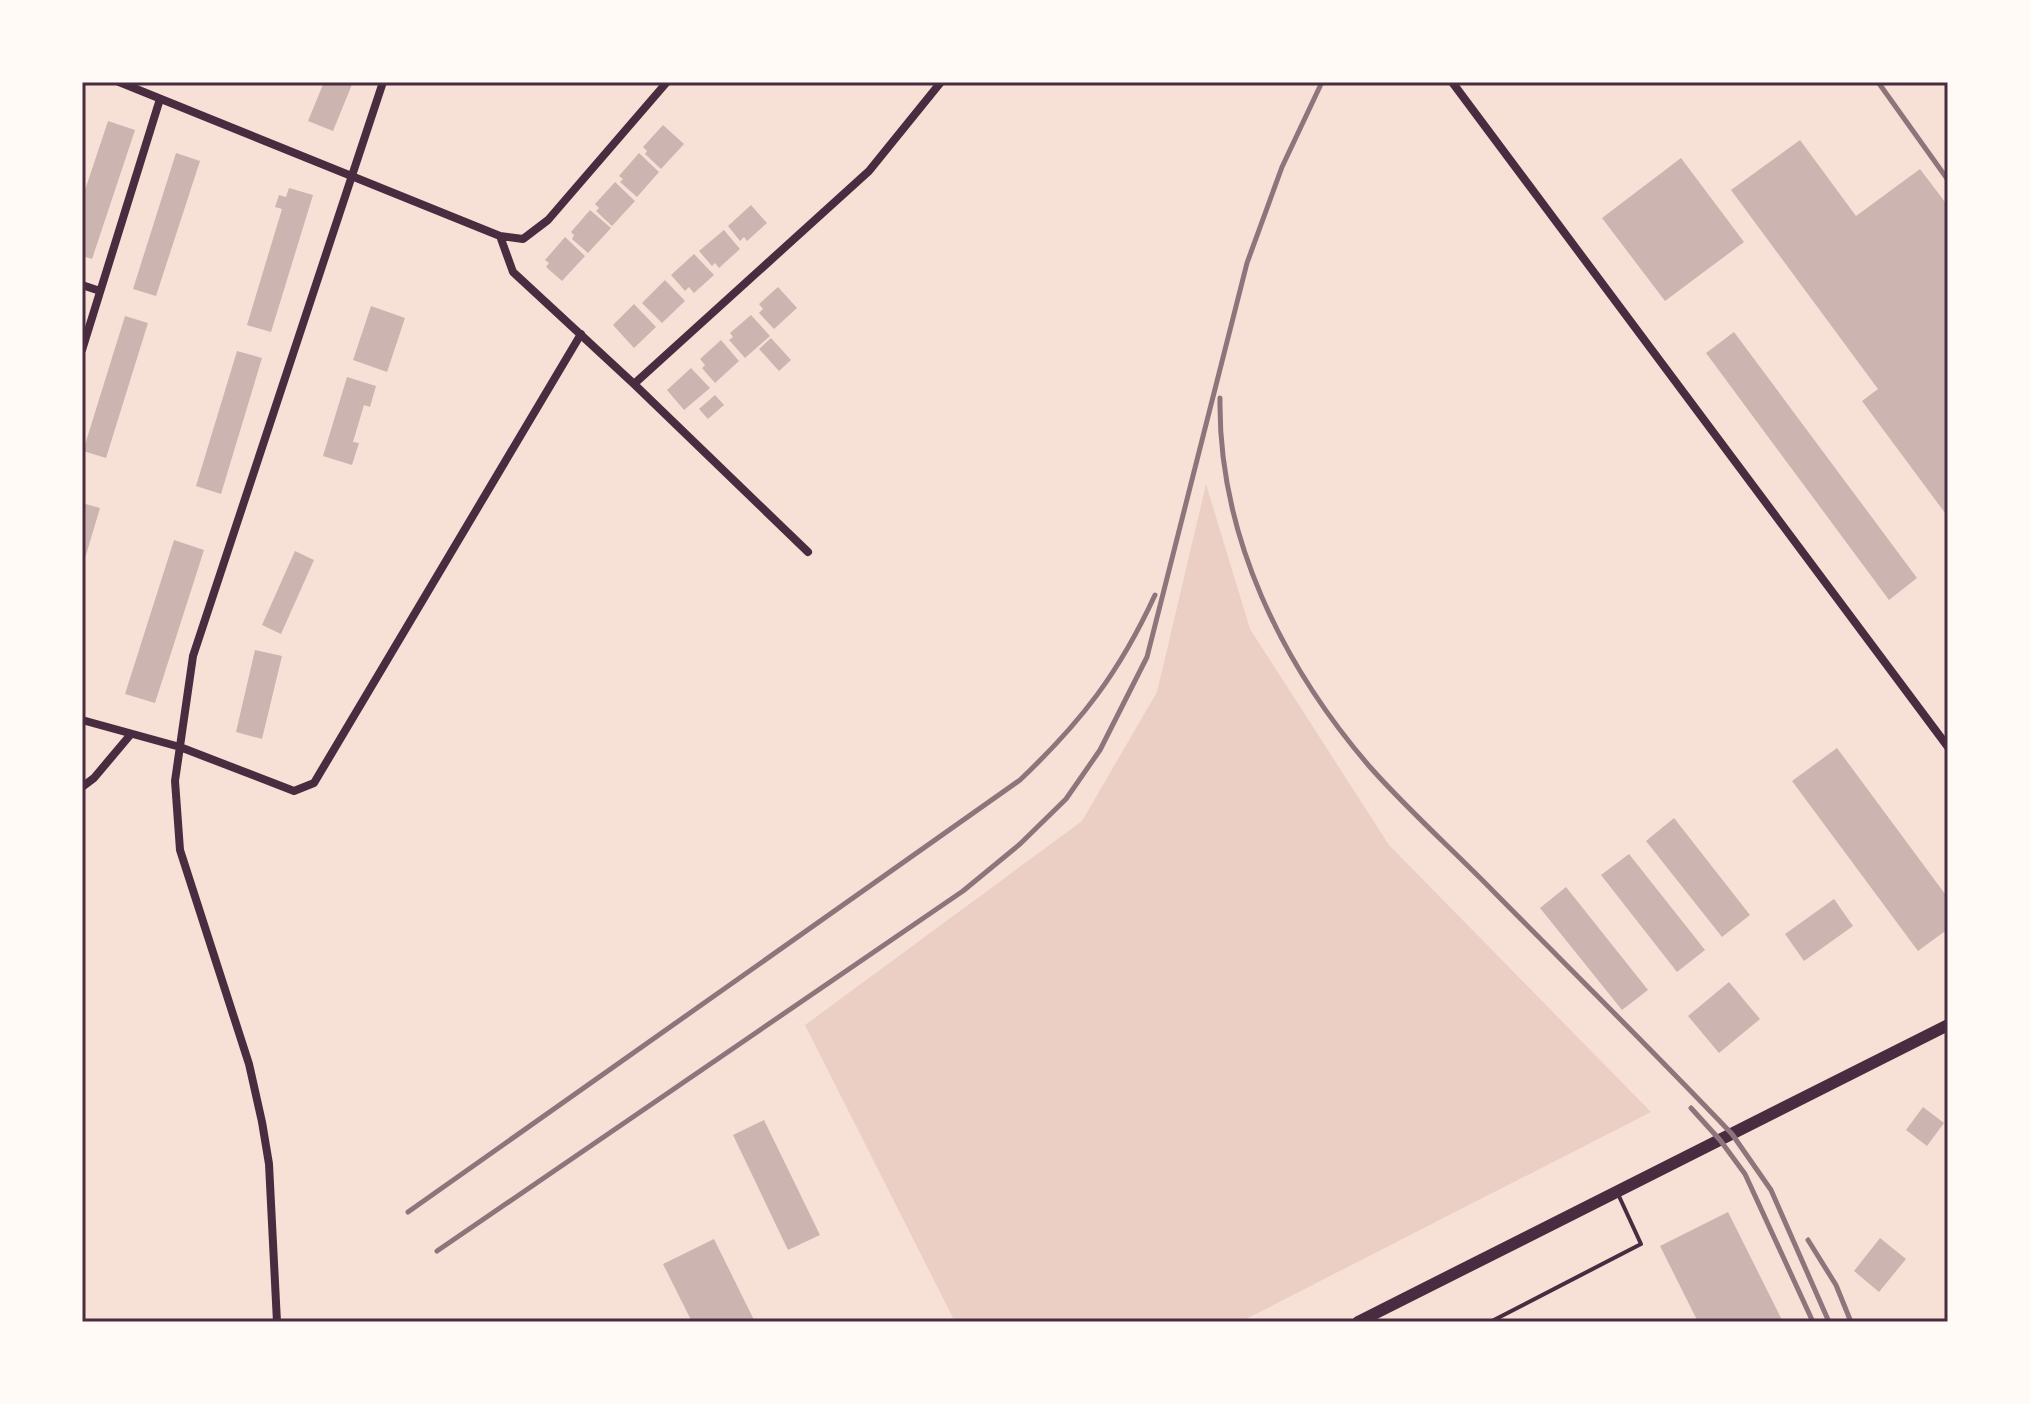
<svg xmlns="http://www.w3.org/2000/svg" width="2030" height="1404" font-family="'IBM Plex Sans',sans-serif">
	<rect width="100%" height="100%" fill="#f7e1d7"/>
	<!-- green -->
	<path fill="#ebcfc5" d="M1206,484L1250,629L1389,845L1651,1112L1240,1322H955L805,1025L1082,821L1157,692Z"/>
	<!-- building -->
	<path fill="#ccb4b1" d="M324,82H353L333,131L308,121Z
		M108,121L135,130L92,259L82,256V199Z
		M663,125L684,144L661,169L645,154L647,151L643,147Z
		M1800,140L1856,216L1920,169L1948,206V517L1862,401L1878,389L1731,190Z
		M176,153L200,161L156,296L133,289Z
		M639,153L659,172L637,197L620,182L623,179L619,176Z
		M1681,158L1744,242L1665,301L1602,218Z
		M615,182L635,201L612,226L596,211L599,208L595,204Z
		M289,188L313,195L271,332L247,325L282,209L275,207L279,195L286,197Z
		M751,205L767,223L747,241L744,237L740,241L728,226Z
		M590,210L611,228L588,253L572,239L574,235L571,232Z
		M724,230L740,249L719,268L715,263L712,266L699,251Z
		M565,237L585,256L562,281L546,267L549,263L545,260Z
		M694,254L714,275L694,293L689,287L685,291L671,275Z
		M665,280L685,301L662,323L642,303Z
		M778,287L797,308L774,329L759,313L763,309L759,304Z
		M634,304L656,327L634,348L613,325Z
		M371,306L405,318L387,372L353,360Z
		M751,315L770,336L745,358L729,340L733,337L730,333Z
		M125,316L148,323L106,458L83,451Z
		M1734,332L1917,578L1889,600L1706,353Z
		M771,338L791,360L779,371L759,349Z
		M721,340L739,361L715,383L702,368L705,365L700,359Z
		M237,351L262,358L221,494L196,486Z
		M691,368L710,388L684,410L667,390Z
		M347,377L376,386L370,407L364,405L353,442L359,443L352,465L323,456Z
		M715,395L724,405L708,419L699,409Z
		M82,503L100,508L83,565H82Z
		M174,540L204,550L155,703L125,694Z
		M295,551L314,560L281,634L262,625Z
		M255,650L282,656L262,739L236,732Z
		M1837,748L1948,898V929L1918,951L1792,781Z
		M1674,818L1750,915L1722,937L1646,841Z
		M1629,854L1705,950L1677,972L1601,875Z
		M1566,887L1648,990L1622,1010L1540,908Z
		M1834,899L1853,926L1804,961L1785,934Z
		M1729,982L1760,1019L1719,1053L1688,1016Z
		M1923,1107L1944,1123L1927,1146L1906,1130Z
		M764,1120L820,1235L788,1250L733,1135Z
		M1728,1212L1783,1322H1698L1660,1246Z
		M1880,1238L1906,1259L1879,1292L1854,1271Z
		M714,1239L755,1322H692L663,1264Z"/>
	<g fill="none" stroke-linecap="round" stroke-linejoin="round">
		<!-- service -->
		<path stroke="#4a2c40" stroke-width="4" d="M1490,1322L1641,1244L1618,1194"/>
		<!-- minor -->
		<path stroke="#4a2c40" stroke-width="8" d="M119,82L500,236L513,272L634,384L808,552
			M1452,82L1948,747
			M500,236L523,239L548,220L667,82
			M82,285L100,291
			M82,350L160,99
			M634,384L869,171L941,82
			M82,720L180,747L294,791L314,783L581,334
			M82,787L94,778L131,734
			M277,1322L269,1164L262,1122L249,1064L180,850L175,781L193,656L383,82"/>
		<!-- secondary -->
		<path stroke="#4a2c40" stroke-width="12" d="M1358,1322L1948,1025"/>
		<!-- rail -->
		<path stroke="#8f747c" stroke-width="5" d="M1878,82L1948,180
			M1220,398C1218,535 1282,665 1370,767C1408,810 1453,850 1494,892C1573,972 1654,1052 1732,1134L1771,1190L1829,1322
			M1691,1108L1720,1140L1745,1174L1813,1322
			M408,1212L1020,780C1082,721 1119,673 1155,595
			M1808,1240L1836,1285L1851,1322
			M437,1251L963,891L1020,844L1066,799L1100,750L1147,657L1247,263L1282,167L1322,82"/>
	</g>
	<!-- border -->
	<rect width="2030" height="1404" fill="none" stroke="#fffaf5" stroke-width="168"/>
	<rect x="84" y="84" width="1862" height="1236" fill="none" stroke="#4a2c40" stroke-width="3"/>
</svg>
